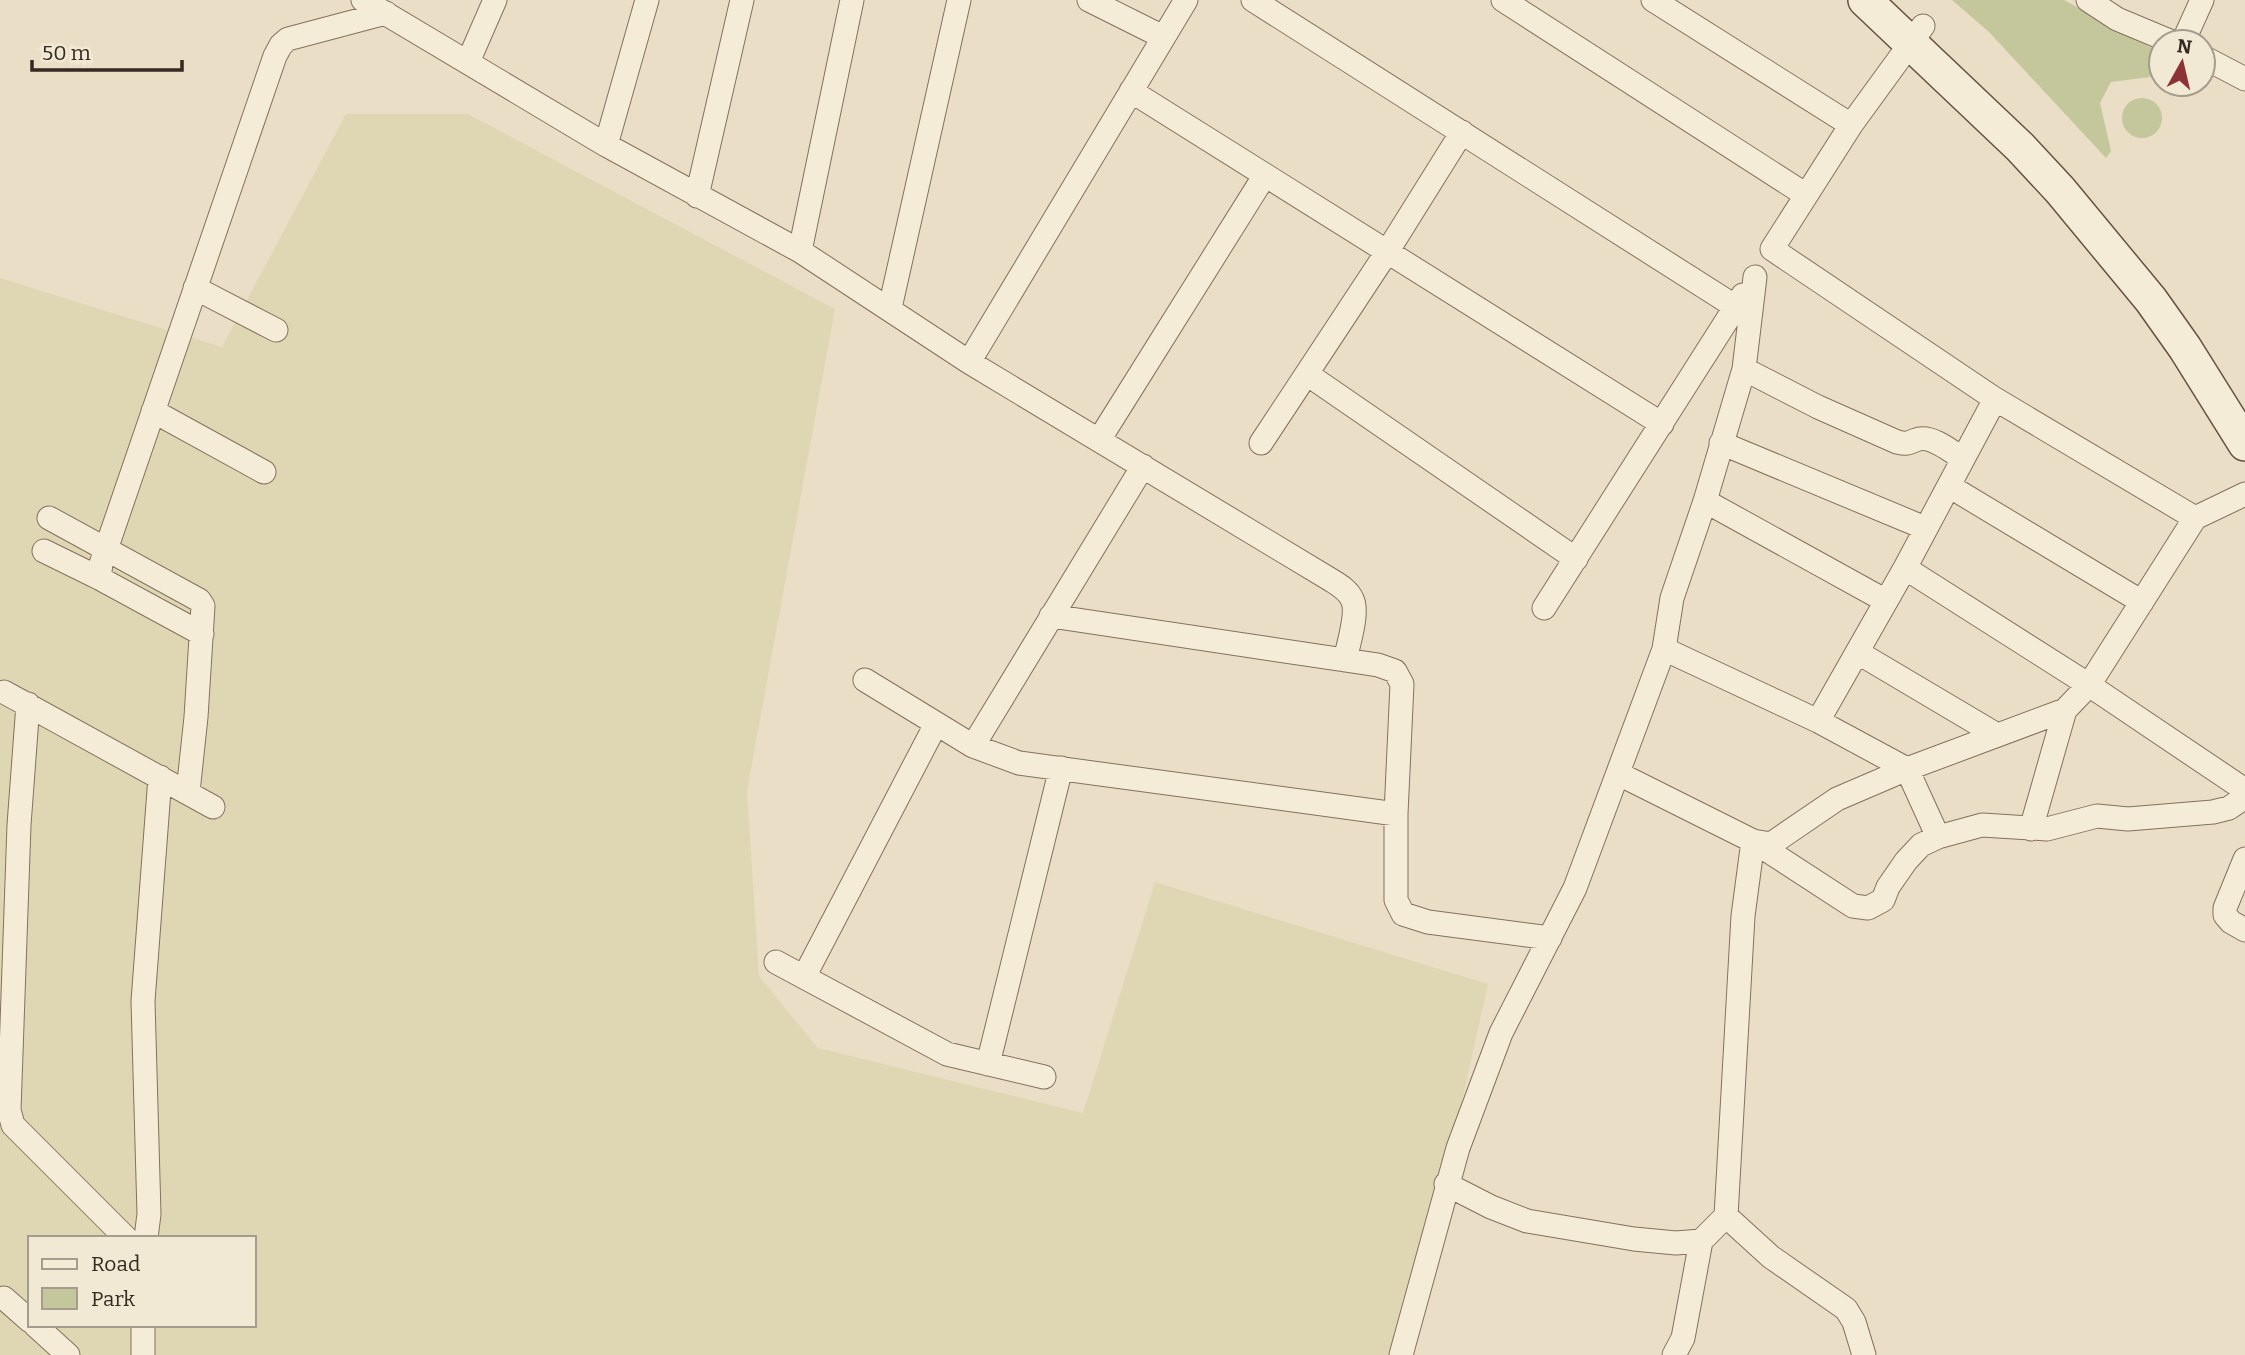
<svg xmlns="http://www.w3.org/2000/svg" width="2245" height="1355" font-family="Bitter,serif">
	<rect width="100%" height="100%" fill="#eadec6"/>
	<!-- farmland -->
	<path fill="#dfd7b4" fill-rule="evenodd" d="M346,114H468L835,309L747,791L759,976L818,1048L1083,1113L1155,882L1488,984L1449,1159L1391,1355H0V278L222,347ZM30,1238H254V1325H30Z"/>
	<!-- green -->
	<path fill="#c3c79b" d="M1952,0H2064L2161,53L2150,77L2111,82L2100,103L2111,151L2106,158L1989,32Z
		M2122 118a20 20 0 1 1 40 0a20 20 0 1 1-40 0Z"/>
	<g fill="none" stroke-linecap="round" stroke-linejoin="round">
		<defs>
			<path id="street" d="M363,0L606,145L800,251L969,362L1331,580C1339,585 1348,590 1352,599C1359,612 1348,645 1345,660
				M1089,0L1163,37
				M1253,0L1736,307
				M1503,0L1806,195
				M1653,0L1851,125
				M2088,0L2117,19L2172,42
				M1923,26L1851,125L1772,249L1995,399L2195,518L2245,494
				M2183,42L2202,0
				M2203,57L2245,79
				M468,62L495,0
				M1131,91L1662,424
				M606,145L647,0
				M697,196L742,0
				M800,251L852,0
				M195,288L276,330
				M890,308L959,0
				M969,362L1186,0
				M1744,369L1818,407L1897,442C1910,445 1908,442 1919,439C1933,436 1952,452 1963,459
				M1307,374L1576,559
				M153,411L264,472
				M1099,440L1265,175
				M1261,443L1387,252L1462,132
				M1721,443L1925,528
				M1949,486L2142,602
				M1705,501L1886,601
				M49,518L199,600L203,606L196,717L188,792
				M44,551L99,578L202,634
				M1905,568L2089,685L2245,790
				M99,578L101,564L275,56L281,45L288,39L386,13
				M1544,608L1743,295
				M1051,616L1345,660L1378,665L1395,671L1402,684L1396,814V900L1403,914L1428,922L1550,938
				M1664,649L1818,721L1907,769L2065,710L2089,685L2195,518
				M1857,652L1997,735
				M865,680L973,746L1019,763L1396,814
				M4,692L213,807
				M28,704L19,825L9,1110L13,1125L126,1238
				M1818,721L1905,568L1995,399
				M973,746L1143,466
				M1619,774L1753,841L1771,844L1837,799L1907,769L1938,837
				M2031,829L2065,710
				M2245,859L2225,908V915L2231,922L2245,930
				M776,962L947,1054L1044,1077
				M804,977L936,724
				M988,1064L1061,768
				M1446,1184L1491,1207L1527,1221L1634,1239L1676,1243L1701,1241
				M1726,1216L1771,1257L1846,1309L1854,1322L1864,1355
				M146,1238L149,1214L143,1001L160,777
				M4,1298L30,1321
				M35,1325L68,1355
				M143,1355V1325
				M1401,1355L1458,1148L1501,1033L1575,888L1664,649L1672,598L1705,501L1744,369L1755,277
				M1674,1355L1683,1338L1701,1241L1726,1216L1743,916L1753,841L1853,906L1868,908L1883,900L1888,887L1906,861L1921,845L1938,837L1982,825L2047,829L2097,816L2128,819L2213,812L2229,808L2245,797"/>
			<path id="secondary" d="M1865,0L2020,147L2060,190L2151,300L2185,348L2245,444"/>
		</defs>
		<!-- street casing -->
		<use href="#street" stroke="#83715d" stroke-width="25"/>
		<!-- secondary casing -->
		<use href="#secondary" stroke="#655240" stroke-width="36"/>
		<!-- street -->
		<use href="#street" stroke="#f5ecd8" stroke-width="23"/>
		<!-- secondary -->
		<use href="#secondary" stroke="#f5ecd8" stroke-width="33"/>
	</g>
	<!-- legend -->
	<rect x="28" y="1236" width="228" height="91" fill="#f2e9d5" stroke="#a69c8d" stroke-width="2"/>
	<rect x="42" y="1259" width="35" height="10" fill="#f5ecd8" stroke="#a69c8d" stroke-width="2"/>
	<text x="91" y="1271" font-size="21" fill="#352920">Road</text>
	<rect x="42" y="1288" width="35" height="21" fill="#c3c79b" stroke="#a69c8d" stroke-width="2"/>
	<text x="91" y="1306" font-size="21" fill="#352920">Park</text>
	<!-- north arrow -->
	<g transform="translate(2182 63) rotate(8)"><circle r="33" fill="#f2e9d5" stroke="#a69c8d" stroke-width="2"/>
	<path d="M0-5L12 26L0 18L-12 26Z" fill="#8c3336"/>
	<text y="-10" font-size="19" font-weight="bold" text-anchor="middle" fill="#352920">N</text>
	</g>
	<!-- scale -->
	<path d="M32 60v10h150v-10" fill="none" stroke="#352920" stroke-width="3.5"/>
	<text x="42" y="60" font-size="21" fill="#352920" stroke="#f2e9d5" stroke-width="5" paint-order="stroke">50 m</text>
</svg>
